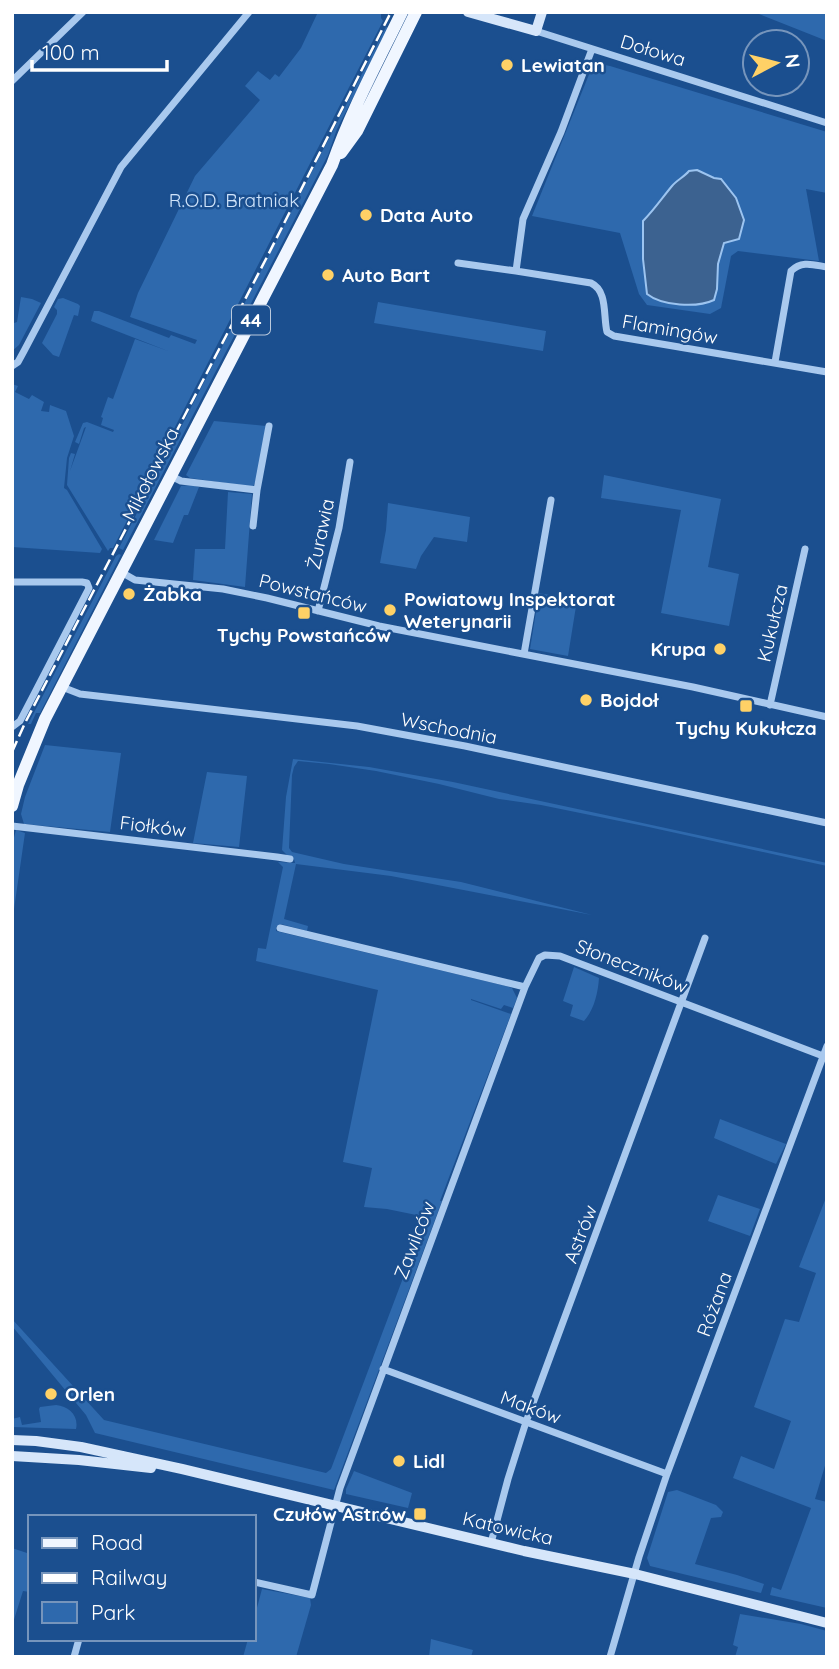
<svg xmlns="http://www.w3.org/2000/svg" width="839" height="1669" font-family="Quicksand,sans-serif">
	<rect width="100%" height="100%" fill="#1b4f8f"/>
	<!-- green -->
	<path fill="#2e69ad" fill-rule="evenodd" d="M318,12H381V18L383,21L113,548H110L108,551L67,485L69,458L71,453L75,454L70,471L86,427L84,428L79,444L75,442L83,423L87,422L113,432L114,430L101,425L103,418L101,417L108,397L113,399L135,339L168,351L91,321L94,311H99L169,338L171,335L195,344L197,340L130,317L138,293L195,176L260,100L245,86L258,71L270,80L275,74L279,77L301,48Z
		M754,12H827V41Z
		M386,27L389,28L337,129L328,155L123,550L119,548Z
		M600,64L610,66L827,132V193L806,189L819,261L738,251L731,256L721,308L710,314L647,305L639,294L620,233L532,216L592,67ZM697,170L714,178L721,179L744,220L724,243L718,264L717,289L647,293L643,259V221L653,211L674,183Z
		M21,297L32,299L41,303L19,345L12,351V334L14,323L17,322Z
		M63,298L78,304L80,306L78,316L74,315L59,357L53,355L42,343L57,314V310L54,307L58,299Z
		M378,302L546,331L543,351L374,323Z
		M12,384L18,386L15,392L29,399L32,395L44,402L41,411L49,412L50,405L66,411L74,436L67,458L64,488L67,490L102,549L100,553L12,547Z
		M214,421L266,426L257,477L253,487L190,478L186,475Z
		M604,475L721,499L708,567L739,574L729,626L661,613L681,510L601,498Z
		M191,485L199,487L188,515H184L173,543L154,540L181,486Z
		M228,492L252,494L245,587L193,580L195,549H225Z
		M388,503L470,517L467,542L434,537L421,556L416,569L380,563L386,530Z
		M119,554L121,555L40,713H36L31,724H28L116,556Z
		M539,593L577,600L568,656L530,649Z
		M45,745L121,753L110,832L24,824L21,814L25,797Z
		M293,759L369,767L453,782L827,863V866L644,826L541,805L499,799L439,784L376,771L329,764L298,761L294,767L292,775L289,848L292,852L344,864L461,882L592,915L391,876L296,864L284,919L308,926L307,931L281,924L276,927V931L506,986L512,988L517,998L513,1008L504,1005L501,1009L471,999V1000L511,1014L440,1201H442L334,1490L95,1433L86,1415L12,1326V1319L104,1420L326,1473L331,1469L426,1217L387,1209L364,1207L372,1168L343,1162L378,990L256,961L258,948L266,949L283,867L278,862L295,863L294,859L288,856L282,850L286,797Z
		M207,772L247,776L239,847L193,843Z
		M16,830L25,833L12,923V845Z
		M574,967L599,978C598,993 594,1010 584,1021L570,1016L573,1005L563,1001Z
		M720,1119L786,1144L776,1164L714,1138Z
		M718,1195L760,1209L750,1236L708,1221Z
		M827,1195V1459L815,1499L827,1502V1608L770,1595L772,1587L781,1590L811,1508L733,1478L741,1456L774,1469L791,1421L754,1407L785,1319L799,1322L816,1273L799,1267Z
		M56,1405C69,1406 79,1416 76,1429L12,1427V1419L20,1417L22,1425L41,1422L39,1409L40,1407Z
		M354,1471L412,1493L408,1508L346,1494V1489Z
		M677,1490L716,1505L723,1512L721,1517L711,1518L695,1564L737,1575L764,1584L761,1593L650,1566L647,1558L668,1492Z
		M12,1548L30,1554V1592L23,1591L12,1626Z
		M262,1589L310,1598L311,1605L296,1657H243L248,1639H254V1619Z
		M740,1614L801,1624L827,1631V1657H735L738,1647L733,1645Z
		M431,1639L473,1650L471,1657H429Z"/>
	<!-- water -->
	<path fill="#3c6290" stroke="#9cc4f0" stroke-width="2" d="M697,170L714,178L721,179L736,198L744,220L739,239L724,243L718,264L717,289L714,300C697,308 662,306 647,294L643,259V221C654,210 662,198 672,186C677,180 684,177 689,171Z"/>
	<g fill="none" stroke-linecap="round" stroke-linejoin="round">
		<!-- street -->
		<path stroke="#a9c9ee" stroke-width="7" d="M536,31L827,123
			M592,49L561,132L523,219L516,271L591,283C608,291 603,316 607,332L614,336L827,372
			M12,81L83,12
			M458,263L516,271
			M775,362L791,271C802,260 814,265 827,267
			M12,366L18,362L24,351L121,167L249,12
			M171,476L181,481L257,490L269,426
			M253,526L257,490
			M121,572L135,580L223,589L267,598L379,626L693,687L827,717
			M12,582H82L87,583L89,588L20,721L12,727
			M318,611L339,528L350,462
			M524,654L551,500
			M62,687L80,694L357,726L465,746L827,823
			M770,705L805,549
			M12,826L277,857L290,859
			M280,928L525,987L539,958L545,955L560,956L823,1056
			M383,1369L667,1474
			M491,1543L508,1479L526,1422L705,938
			M254,1582L312,1595L340,1488L525,987
			M74,1657L79,1639
			M610,1657L639,1557L667,1474L827,1046"/>
		<!-- secondary -->
		<path stroke="#d6e6fa" stroke-width="10" d="M468,12L536,31L542,12
			M12,1440L36,1441L81,1447L182,1469L524,1551L635,1574L827,1623
			M12,1456L79,1460L151,1468"/>
		<!-- primary -->
		<path stroke="#f0f6ff" stroke-width="12" d="M341,153L357,131L416,12
			M12,806L18,785L45,719L332,165C351,111 377,63 402,12"/>
		<!-- rail -->
		<path stroke="#fff" stroke-width="2.5" stroke-dasharray="12 5" stroke-linecap="butt" d="M12,752L25,723L267,257L391,12"/>
	</g>
	<!-- markers -->
	<g fill="#ffd166" stroke="#1b4f8f" stroke-width="2.5">
		<circle cx="507" cy="65" r="7"/>
		<circle cx="366" cy="215" r="7"/>
		<circle cx="328" cy="275" r="7"/>
		<circle cx="129" cy="594" r="7"/>
		<circle cx="390" cy="610" r="7"/>
		<rect x="297" y="606" width="14" height="14" rx="3.5"/>
		<circle cx="720" cy="649" r="7"/>
		<circle cx="586" cy="700" r="7"/>
		<rect x="739" y="699" width="14" height="14" rx="3.5"/>
		<circle cx="51" cy="1394" r="7"/>
		<circle cx="399" cy="1461" r="7"/>
		<rect x="413" y="1507" width="14" height="14" rx="3.5"/>
	</g>
	<g text-anchor="middle" dominant-baseline="central" stroke-width="5" stroke-linejoin="round" paint-order="stroke">
		<!-- shield labels -->
		<rect fill="#1b4f8f" stroke="#bbcadd" stroke-width="2" x="232" y="305.5" width="38" height="29" rx="5"/>
		<g font-size="18" font-weight="bold" fill="#fff">
			<text x="251" y="320">44</text>
		</g>
		<!-- street labels -->
		<g font-size="19" fill="#fff" stroke="#1b4f8f">
			<text transform="translate(653 50) rotate(17)">Dołowa</text>
			<text transform="translate(670 329) rotate(10)">Flamingów</text>
			<text transform="translate(150 474) rotate(-63)">Mikołowska</text>
			<text transform="translate(320 534) rotate(-78)">Żurawia</text>
			<text transform="translate(313 593) rotate(14)">Powstańców</text>
			<text transform="translate(772 623) rotate(-77)">Kukułcza</text>
			<text transform="translate(449 728) rotate(11)">Wschodnia</text>
			<text transform="translate(153 826) rotate(7)">Fiołków</text>
			<text transform="translate(632 966) rotate(21)">Słoneczników</text>
			<text transform="translate(580 1234) rotate(-69)">Astrów</text>
			<text transform="translate(414 1240) rotate(-69)">Zawilców</text>
			<text transform="translate(714 1304) rotate(-70)">Różana</text>
			<text transform="translate(531 1407) rotate(20)">Maków</text>
			<text transform="translate(508 1528) rotate(13)">Katowicka</text>
		</g>
		<!-- poi labels -->
		<g font-size="19" font-weight="bold" fill="#fff" stroke="#1b4f8f" text-anchor="start">
			<text x="521" y="65">Lewiatan</text>
			<text x="380" y="215">Data Auto</text>
			<text x="342" y="275">Auto Bart</text>
			<text x="143" y="594">Żabka</text>
			<text x="404" y="599">Powiatowy Inspektorat<tspan x="404" dy="22">Weterynarii</tspan></text>
			<text x="304" y="635" text-anchor="middle">Tychy Powstańców</text>
			<text x="706" y="649" text-anchor="end">Krupa</text>
			<text x="600" y="700">Bojdoł</text>
			<text x="746" y="728" text-anchor="middle">Tychy Kukułcza</text>
			<text x="65" y="1394">Orlen</text>
			<text x="413" y="1461">Lidl</text>
			<text x="406" y="1514" text-anchor="end">Czułów Astrów</text>
		</g>
		<!-- park labels -->
		<g font-size="19" fill="#cfe3fa" stroke="#1b4f8f">
			<text x="234" y="200">R.O.D. Bratniak</text>
		</g>
	</g>
	<!-- border -->
	<rect width="839" height="1669" fill="none" stroke="#ffffff" stroke-width="28"/>
	<!-- legend -->
	<rect x="28" y="1515" width="228" height="126" fill="#1b4f8f" stroke="#7695bc" stroke-width="2"/>
	<rect x="42" y="1538" width="35" height="10" fill="#f0f6ff" stroke="#7695bc" stroke-width="2"/>
	<text x="91" y="1550" font-size="21" fill="#ffffff">Road</text>
	<rect x="42" y="1573" width="35" height="10" fill="#ffffff" stroke="#7695bc" stroke-width="2"/>
	<text x="91" y="1585" font-size="21" fill="#ffffff">Railway</text>
	<rect x="42" y="1602" width="35" height="21" fill="#2e69ad" stroke="#7695bc" stroke-width="2"/>
	<text x="91" y="1620" font-size="21" fill="#ffffff">Park</text>
	<!-- north arrow -->
	<g transform="translate(776 63) rotate(83)"><circle r="33" fill="#1b4f8f" stroke="#7695bc" stroke-width="2"/>
	<path d="M0-5L12 26L0 18L-12 26Z" fill="#ffd166"/>
	<text y="-10" font-size="19" font-weight="bold" text-anchor="middle" fill="#ffffff">N</text>
	</g>
	<!-- scale -->
	<path d="M32 60v10h135v-10" fill="none" stroke="#ffffff" stroke-width="3.5"/>
	<text x="42" y="60" font-size="21" fill="#ffffff" stroke="#1b4f8f" stroke-width="5" paint-order="stroke">100 m</text>
</svg>
